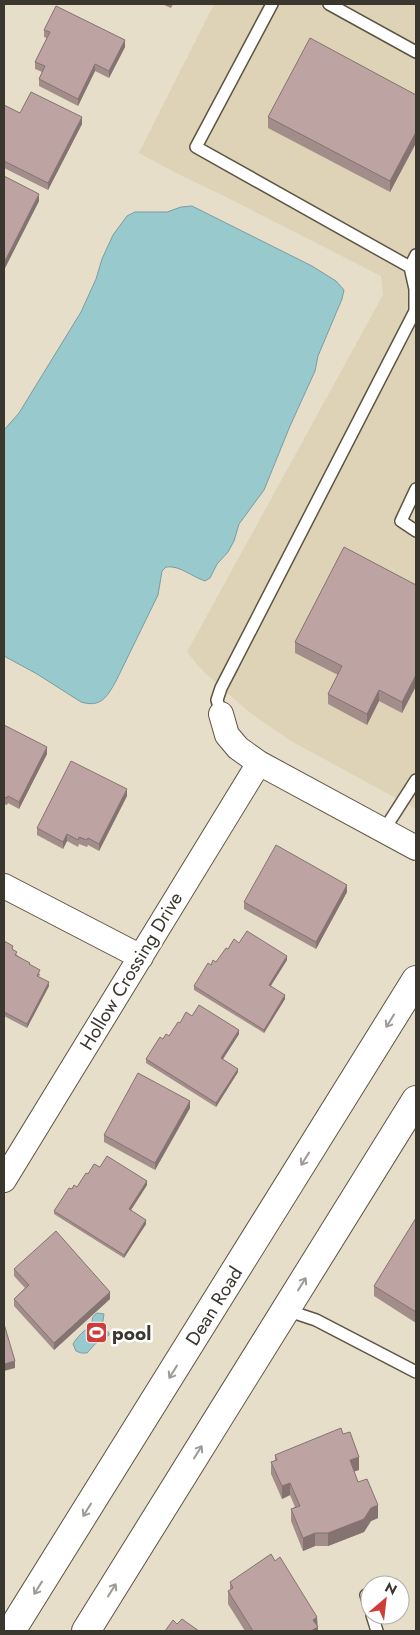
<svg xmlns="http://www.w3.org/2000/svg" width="420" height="1635" font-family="Jost,sans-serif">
	<rect width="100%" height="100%" fill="#e6dec9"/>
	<!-- built -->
	<path fill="#ded2b7" d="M214,4H416V809L291,741L249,712L203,671L187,652L383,295L381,276L224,196L178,174L139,153Z"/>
	<!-- water -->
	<path fill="#97c9cd" stroke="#7b9d9e" d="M192,206L312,266L336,281L344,290L342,299L318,356L315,371L290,426L264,490L239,524L234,541L228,552L217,564L210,578L205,581C192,577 180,565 166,567L162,571L158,595L116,681C107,697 101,708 81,702L37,674L4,656V430L19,413L81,312L96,279L102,259L113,235L127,216L135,212H167L181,207Z
		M97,1313L104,1314L102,1327L109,1333V1335L95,1344L87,1353H81L76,1351L73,1344C76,1338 86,1328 92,1326C93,1320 90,1318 97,1313Z"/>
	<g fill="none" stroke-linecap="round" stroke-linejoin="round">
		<defs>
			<path id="lane" d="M272,4L196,147L410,267L416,255
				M329,4L416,52
				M416,489L401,521L416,531
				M221,714L217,700L221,688L415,311V289L410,267
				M384,830L416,780
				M286,1310L316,1320L416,1372
				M366,1595L370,1608
				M372,1615L377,1631"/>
			<path id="street" d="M221,714L227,735L238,748L259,763L416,848
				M4,886L141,957
				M4,1180L259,763"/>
			<path id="secondary" d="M11,1631L416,980
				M86,1631L416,1100"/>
		</defs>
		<!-- lane casing -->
		<use href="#lane" stroke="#5c5543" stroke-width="14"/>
		<!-- street casing -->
		<use href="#street" stroke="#5c5543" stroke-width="26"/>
		<!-- secondary casing -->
		<use href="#secondary" stroke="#5c5543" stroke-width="30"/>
		<!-- lane -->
		<use href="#lane" stroke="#fff" stroke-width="11"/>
		<!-- street -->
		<use href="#street" stroke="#fff" stroke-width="24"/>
		<!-- secondary -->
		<use href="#secondary" stroke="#fff" stroke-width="28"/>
	</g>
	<!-- wall -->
	<path fill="#a38d8b" d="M162,4H173L171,8Z
		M44,30L125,47L109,78L95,71L78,106L39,86V79L42,72L35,69V62L47,38L44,37Z
		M416,95V143L390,192L268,128V117Z
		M4,105L20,113L82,124L48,190L4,168Z
		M4,176L39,201L5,268L4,267Z
		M416,585V686L402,713L379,701L367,725L328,704V694L338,675L295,653V642Z
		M4,725L47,754L19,809L8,803L7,805L4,804Z
		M127,796L99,851L88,845L87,847L79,844L78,847L67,841L63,849L37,835V828Z
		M347,892L316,949L244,909V902Z
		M4,941L13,950L17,955L30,965L40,974L39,977L49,986L27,1028L4,1016Z
		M239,943L287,960L271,986L285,999L264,1033L194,990V986L211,965L216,962Z
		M192,1016L239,1034L223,1059L238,1072L216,1107L146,1063V1059L163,1039L169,1036L180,1023Z
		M190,1108L155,1170L104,1142V1135Z
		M100,1167L147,1185L131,1210L146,1224L124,1258L54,1214V1211L72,1189L77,1187L88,1174Z
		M416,1218V1323L374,1296V1286Z
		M14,1269L110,1299L54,1350L14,1306V1299L25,1288L14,1276Z
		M275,1455L359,1470L354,1471L358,1482L378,1518L371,1521L364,1532L328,1546H315L303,1551L291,1521V1509L295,1507L290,1495L282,1499L271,1474V1462L275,1461Z
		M230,1582L317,1627L318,1631H245L228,1604V1591L230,1590Z"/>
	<!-- shaded-wall -->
	<path fill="#847371" d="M125,40V47L109,78V71Z
		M95,64V71L78,106V99Z
		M82,117V124L48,190V183Z
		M416,132V143L390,192V181Z
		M39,194V201L5,268V261Z
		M416,675V686L402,713V702Z
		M379,690V701L367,725V714Z
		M47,747V754L19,809V802Z
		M127,789V796L99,851V844Z
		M67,834V841L63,849V842Z
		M347,885V892L316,949V942Z
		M287,956V960L269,988V985Z
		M49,982V986L27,1028V1024Z
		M285,995V999L264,1033V1030Z
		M239,1030V1034L221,1062V1058Z
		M238,1069V1072L216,1107V1103Z
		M190,1101V1108L155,1170V1163Z
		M147,1181V1185L129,1213V1209Z
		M146,1220V1224L124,1258V1255Z
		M110,1292V1299L54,1350V1343Z
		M15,1361V1368L4,1371V1364Z
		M359,1457V1470L350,1473V1460Z
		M290,1483V1495L282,1499V1486Z
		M378,1505V1518L371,1521L364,1532L328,1546V1533L371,1508Z
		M315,1533V1546L303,1551V1538Z
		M317,1617L318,1631H311L313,1620Z"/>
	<!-- building -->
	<path fill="#bda4a2" stroke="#847371" d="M56,6L125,40L109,71L95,64L78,99L39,79L45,66L35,62L50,32L44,30Z
		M310,38L416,95V132L390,181L268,117Z
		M31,92L82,117L48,183L4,161V105L20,113Z
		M4,176L39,194L5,261L4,260Z
		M344,547L416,585V675L402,702L379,690L367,714L328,694L342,666L295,642Z
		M4,725L47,747L19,802L8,796L7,798L4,797Z
		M71,761L127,789L99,844L88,838L87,840L79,837L78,840L67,834L63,842L37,828Z
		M276,845L347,885L316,942L244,902Z
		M247,931L287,956L269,985L285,995L264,1030L194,986L208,963L211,965L213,960L216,962L226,948L228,949L234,939L239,943Z
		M4,941L13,946L12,949L17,952L15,955L30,963L29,964L40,970L37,976L49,982L27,1024L4,1012Z
		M199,1005L239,1030L221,1058L238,1069L216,1103L146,1059L160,1037L163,1039L166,1034L169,1036L178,1022L180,1023L186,1012L192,1016Z
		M138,1073L190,1101L155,1163L104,1135Z
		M107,1156L147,1181L129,1209L146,1220L124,1255L54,1211L69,1188L72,1189L74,1185L77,1187L86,1173L88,1174L94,1164L100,1167Z
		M416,1218V1312L374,1286Z
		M56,1231L110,1292L54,1343L14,1299L29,1285L14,1269Z
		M4,1324L15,1361L4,1364Z
		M341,1428L343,1434L350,1432L359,1457L350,1460L358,1482L367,1479L378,1505L371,1508L364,1519L328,1533H315L303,1538L291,1509L300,1506L290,1483L282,1486L271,1462L277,1460L275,1455Z
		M271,1554L275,1561L280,1557L317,1617L313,1620L318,1627L311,1631H253L228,1591L233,1588L230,1582Z
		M182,1619L199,1631H165L173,1620L177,1624Z"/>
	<!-- one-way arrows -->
	<defs><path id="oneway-shaft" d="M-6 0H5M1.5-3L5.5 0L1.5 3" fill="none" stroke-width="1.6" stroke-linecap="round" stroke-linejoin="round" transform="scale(1.25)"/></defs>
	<g stroke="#9c9b97">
		<use href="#oneway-shaft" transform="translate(390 1021) rotate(122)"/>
		<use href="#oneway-shaft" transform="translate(305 1159) rotate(122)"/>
		<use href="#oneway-shaft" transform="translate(302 1284) rotate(-58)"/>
		<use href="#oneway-shaft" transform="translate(173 1372) rotate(122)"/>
		<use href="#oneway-shaft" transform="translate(198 1452) rotate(-58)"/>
		<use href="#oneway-shaft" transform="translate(87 1510) rotate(122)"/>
		<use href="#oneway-shaft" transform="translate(38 1588) rotate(122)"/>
		<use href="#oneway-shaft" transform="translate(112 1590) rotate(-58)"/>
	</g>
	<!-- icons -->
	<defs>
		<symbol id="stadium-square" viewBox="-11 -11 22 22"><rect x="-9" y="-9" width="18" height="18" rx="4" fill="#cd3e3a" stroke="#fff"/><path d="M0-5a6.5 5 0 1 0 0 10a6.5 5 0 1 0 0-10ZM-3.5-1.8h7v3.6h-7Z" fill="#fff"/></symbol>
	</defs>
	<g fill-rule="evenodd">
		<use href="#stadium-square" x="84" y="1320" width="25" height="25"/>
	</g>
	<g text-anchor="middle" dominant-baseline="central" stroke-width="5" stroke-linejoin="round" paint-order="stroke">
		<!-- street labels -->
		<g font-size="19" fill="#3a372f" stroke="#fff">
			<text transform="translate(131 971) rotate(-59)">Hollow Crossing Drive</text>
			<text transform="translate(214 1306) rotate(-58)">Dean Road</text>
		</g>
		<!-- poi labels -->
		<g font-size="19" font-weight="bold" fill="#3a372f" stroke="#fff" text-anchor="start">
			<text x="112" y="1333">pool</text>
		</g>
	</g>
	<!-- border -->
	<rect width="420" height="1635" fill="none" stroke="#3a372f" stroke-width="10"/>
	<!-- north arrow -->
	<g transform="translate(385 1600) rotate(28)"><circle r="24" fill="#ffffff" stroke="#b0afac"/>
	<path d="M0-4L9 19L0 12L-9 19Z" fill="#cd3e3a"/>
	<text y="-8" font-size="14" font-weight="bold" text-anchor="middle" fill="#3a372f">N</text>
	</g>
</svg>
